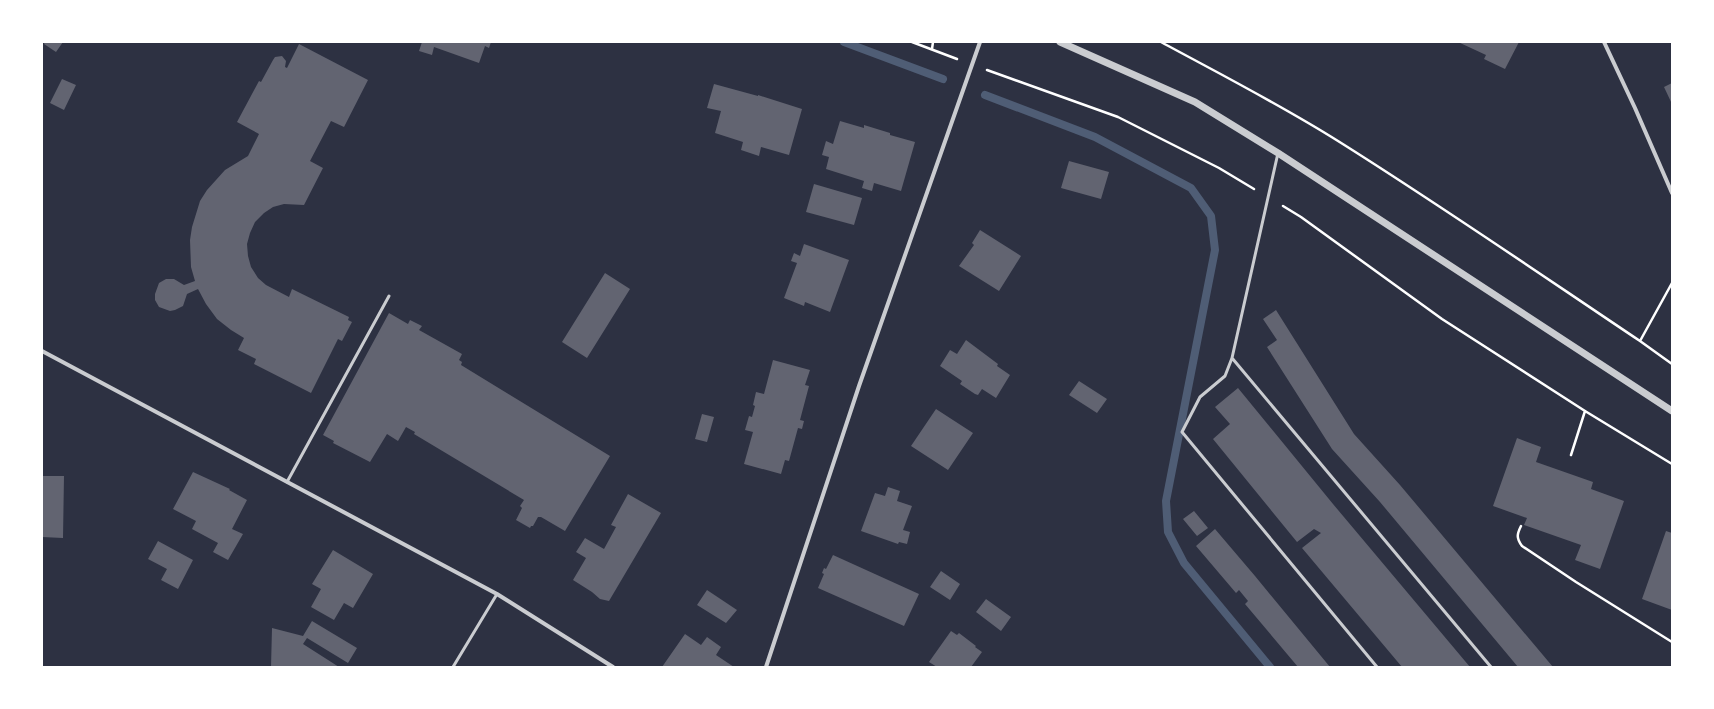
<svg xmlns="http://www.w3.org/2000/svg" width="1714" height="709" font-family="Figtree,sans-serif">
	<rect width="100%" height="100%" fill="#2d3142"/>
	<g fill="none" stroke-linecap="round" stroke-linejoin="round">
		<!-- stream -->
		<path stroke="#4f5d75" stroke-width="8" d="M844,42L943,79
			M985,95L1095,137L1191,188L1211,216L1215,250L1166,501L1168,532L1184,563L1270,667"/>
	</g>
	<!-- building -->
	<path fill="#626471" d="M45,42H63L56,52L44,44Z
		M422,42H491L489,48L485,46L479,63L434,47L432,55L419,51Z
		M1458,42H1519L1505,69L1484,59L1486,55Z
		M299,44L368,80L344,127L331,121L310,161L323,168L304,205L284,204L273,207L264,213L255,222L250,233L247,244L248,256L251,267L258,278L266,285L289,297L292,289L349,317L348,320L352,322L342,341L338,339L311,393L254,364L256,359L238,350L244,338L231,330L217,319L206,304L198,289L187,294L183,306L175,310L170,311L159,307L155,300V294L159,283L166,279H174L184,285L195,281L191,267L190,240L192,227L200,201L207,190L225,170L248,156L259,134L237,122L259,81L261,82L273,60L275,57L282,56L286,61L285,67L287,68Z
		M62,79L76,85L64,110L50,103Z
		M1672,83V104L1664,87Z
		M714,84L758,96V95L802,109L789,155L761,147L759,156L741,150L743,142L715,133L721,111L707,108Z
		M840,121L864,128V125L890,133V135L915,142L901,191L874,183L872,191L862,188L864,181L826,169L829,157L822,155L826,141L833,144Z
		M1069,161L1109,172L1101,199L1061,188Z
		M814,184L862,198L854,225L806,212Z
		M980,230L1021,256L999,291L959,266L974,245L972,243Z
		M804,244L849,260L830,312L805,302L804,306L784,298L797,263L791,261L794,253L800,256Z
		M605,273L630,289L587,358L562,342Z
		M1276,310L1354,434L1400,485L1553,667H1518L1380,502L1332,449L1267,347L1277,340L1263,319Z
		M389,313L408,324L410,320L422,326L419,330L462,354L459,360L462,362L461,365L610,456L565,531L541,517H538L533,526H531L530,528L516,520L522,508L520,506L524,500L414,434L415,432L406,427L398,441L387,434L370,462L333,443L334,441L323,435Z
		M966,340L998,364L997,366L1010,375L996,398L982,389L978,395L975,394L960,384L962,381L940,366L950,350L957,354Z
		M773,360L810,370L805,385L809,386L800,420L804,421L802,429L798,428L789,461L785,460L781,474L744,464L753,432L745,430L749,416L752,417L755,406L753,405L756,392L764,394Z
		M1079,381L1107,399L1097,413L1069,395Z
		M1238,388L1333,504L1470,667H1402L1302,548L1321,533L1314,529L1297,542L1213,439L1230,424L1215,407Z
		M936,409L973,433L948,470L911,446Z
		M702,414L714,417L707,442L695,439Z
		M1517,438L1541,447L1536,462L1593,482L1591,489L1624,501L1600,569L1575,560L1581,545L1524,525L1527,518L1493,506Z
		M193,472L230,489L229,490L247,500L232,529L243,534L228,560L213,552L218,543L192,529L196,521L173,509Z
		M42,476H64L63,538L42,537Z
		M888,487L900,491L897,501L912,506L903,530L910,532L907,544L899,542L898,544L861,531L875,493L885,496Z
		M628,494L661,513L609,601L600,599L592,592L573,580L586,558L576,552L585,538L604,549L616,527L611,525Z
		M1194,511L1208,528L1197,536L1183,519Z
		M1215,529L1255,576L1330,667H1298L1245,604L1248,601L1239,590L1236,593L1196,546Z
		M1666,531L1672,533V610L1642,599Z
		M158,541L193,560L178,589L161,580L167,569L148,559Z
		M333,550L373,574L353,608L344,603L334,620L311,607L321,589L312,584Z
		M833,555L919,594L904,626L818,588L824,574L822,573L824,568L826,569Z
		M941,571L960,584L950,600L930,587Z
		M707,590L737,610L726,623L697,605Z
		M986,599L1011,617L1001,631L976,612Z
		M312,621L357,648L348,663L307,638L303,644L339,667H271L272,628L303,636Z
		M951,631L957,635L959,633L976,646L975,647L982,652L971,667H937L929,662Z
		M685,634L701,645L707,637L721,647L716,655L734,667H662Z"/>
	<g fill="none" stroke-linecap="round" stroke-linejoin="round">
		<!-- path -->
		<path stroke="#fff" stroke-width="2.5" d="M912,42L957,59
			M1161,42C1220,74 1281,105 1338,141C1440,205 1540,274 1640,341L1672,364
			M932,49L933,42
			M987,70L1118,117L1219,168L1254,189
			M1283,206L1301,217L1442,319L1585,411L1672,464
			M1640,341L1672,283
			M1571,455L1585,411
			M1521,526C1517,534 1516,538 1522,546L1576,582L1672,642"/>
		<!-- service -->
		<path stroke="#caccd0" stroke-width="3" d="M1278,153L1232,358L1491,667
			M1232,358L1225,376L1200,397L1182,432L1377,667
			M287,482L389,296
			M453,667L497,594"/>
		<!-- minor -->
		<path stroke="#caccd0" stroke-width="4" d="M1604,42L1635,108L1672,193
			M42,351L497,594L613,667
			M766,667L859,386L980,42"/>
		<!-- tertiary -->
		<path stroke="#caccd0" stroke-width="7" d="M1060,42L1195,102L1278,153L1672,411"/>
	</g>
	<!-- border -->
	<rect width="1714" height="709" fill="none" stroke="#ffffff" stroke-width="86"/>
</svg>
